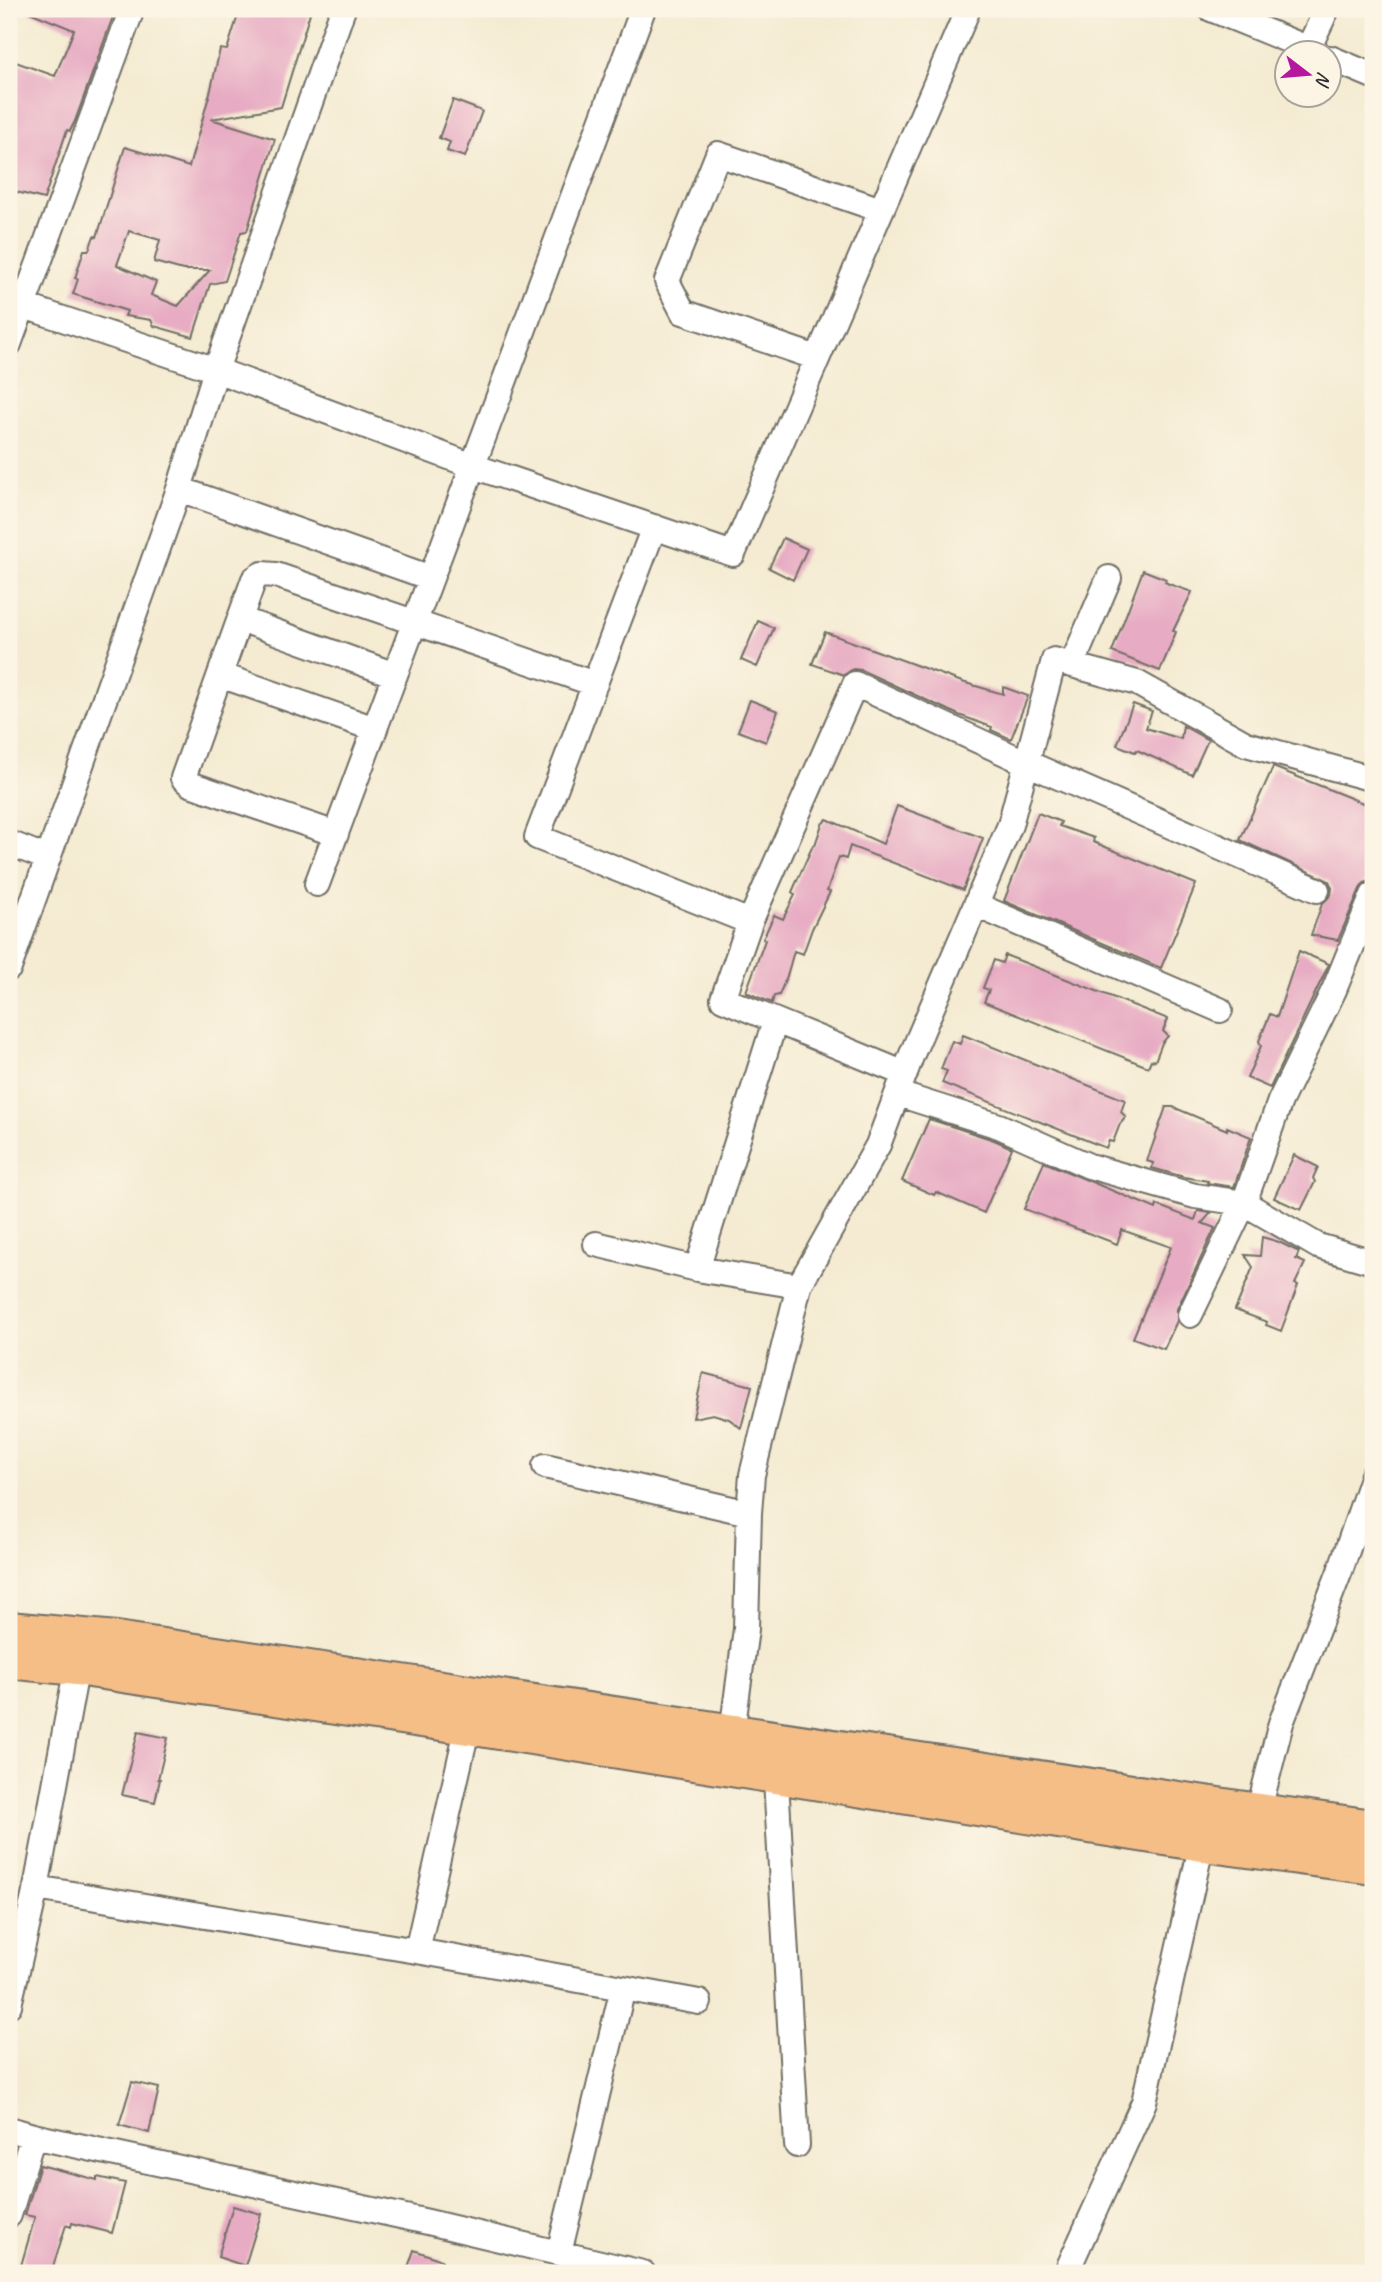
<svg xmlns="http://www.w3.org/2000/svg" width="1382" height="2282" font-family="Caveat,sans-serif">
	<rect width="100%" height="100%" fill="#fcf5e5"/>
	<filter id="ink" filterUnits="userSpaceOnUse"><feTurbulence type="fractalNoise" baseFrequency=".0143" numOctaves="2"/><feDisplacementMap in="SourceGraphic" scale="14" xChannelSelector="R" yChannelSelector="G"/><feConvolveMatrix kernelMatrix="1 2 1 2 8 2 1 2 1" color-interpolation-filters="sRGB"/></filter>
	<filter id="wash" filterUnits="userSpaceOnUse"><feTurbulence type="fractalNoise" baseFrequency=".00686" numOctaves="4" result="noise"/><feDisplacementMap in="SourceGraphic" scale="28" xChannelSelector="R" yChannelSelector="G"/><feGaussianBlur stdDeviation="1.57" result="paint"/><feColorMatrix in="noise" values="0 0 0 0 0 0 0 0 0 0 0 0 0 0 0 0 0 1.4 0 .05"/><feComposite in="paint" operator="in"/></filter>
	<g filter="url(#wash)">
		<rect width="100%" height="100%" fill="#f4ebd2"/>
		<g id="blocks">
			<!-- building -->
			<path fill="#e7abc3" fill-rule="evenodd" d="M22,9H109L115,11L75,121L70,131L67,130L44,199L9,190L19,155L9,151V73L13,61L55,76L74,30Z
				M240,9H293L310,13L281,107L211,119L275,139L247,231L241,232L225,281L210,284L193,337L154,326L151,320L125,316L127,311L73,294L78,279L75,278L84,250H89L94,236L97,237L125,147L189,167L211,89L220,49L227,50ZM129,231L160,240L154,262L183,270H210L178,306L151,295L156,282L117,265Z
				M453,100L482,111L465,157L447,151L450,142L439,138Z
				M783,538L807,549L793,580L769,568Z
				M1143,570L1166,579L1165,582L1169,584L1192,592L1173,631L1176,632L1160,671L1112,652Z
				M758,621L774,628L757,667L741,660Z
				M825,632L962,682L1003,694V687L1028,696L1011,739L991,730L992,727L959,715L861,670L853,669L844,675L812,664Z
				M750,700L778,711L766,742L738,731Z
				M1133,704L1152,711L1146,728L1181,739L1183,726L1208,740L1192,775L1137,750L1135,752L1117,745Z
				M1273,767L1373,807V880L1364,883L1360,889L1338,940L1311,935L1322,904L1331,895L1332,888L1329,881L1240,840Z
				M897,806L983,838L963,890L850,846L846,859L839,857L827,891L830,892L812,929L803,954L794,951L787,976L779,995L774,996L772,1003L746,992L765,940L763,939L774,915L783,919L795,895L792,892L813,845H815L822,824L827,819L883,844Z
				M1038,813L1061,822L1059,826L1094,838L1093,842L1196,884L1161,968L1004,901Z
				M1299,951L1329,964L1270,1088L1247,1078L1261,1046L1259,1041L1270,1014L1277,1017Z
				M1005,955L1168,1019L1163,1031L1168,1036L1162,1043L1155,1061L1151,1060L1148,1067L984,1002L989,990L983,988L994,960L1002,963Z
				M963,1035L1125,1100L1121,1112L1126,1117L1120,1124L1113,1142L1109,1141L1106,1148L942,1083L947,1071L941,1069L952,1041L960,1044Z
				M1166,1107H1173L1227,1130V1127L1251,1137L1234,1187L1207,1183L1208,1181L1184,1177L1152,1168L1153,1163L1147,1161Z
				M929,1119L994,1140L1012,1148L984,1213L936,1192L934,1195L902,1181Z
				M1294,1155L1318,1167L1313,1178L1315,1182L1301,1210L1274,1198Z
				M1044,1162L1156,1209L1157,1205L1195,1220L1198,1211L1211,1213L1202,1223L1215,1228L1177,1309V1321L1164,1349L1133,1338L1171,1247L1122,1230L1117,1244L1024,1209Z
				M1262,1237L1279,1242L1299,1252L1296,1259L1305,1263L1295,1284L1298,1285L1281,1331L1266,1325L1267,1322L1235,1310L1253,1267L1245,1255L1260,1256Z
				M703,1373L752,1386L741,1428L729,1419L713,1414L693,1418Z
				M138,1732L168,1738L158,1779H160L155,1802L122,1795Z
				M132,2082L159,2088L149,2133L119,2125Z
				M40,2165L97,2180V2177L125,2183L112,2233L72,2223L71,2227L66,2225L51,2273H34L20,2269L35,2217L25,2215Z
				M233,2206L261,2214L245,2266L218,2257Z
				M414,2250L442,2260L437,2273H406Z"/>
		</g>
	</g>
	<g filter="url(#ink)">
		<use href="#blocks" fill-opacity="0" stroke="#716e65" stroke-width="2"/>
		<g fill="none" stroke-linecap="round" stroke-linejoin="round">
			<defs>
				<path id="minor" d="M1211,9L1317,52
					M1308,49L1327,9
					M1330,58L1373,76
					M9,301L216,370L473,466L733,554L968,9
					M9,344L132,9
					M817,358L683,312L667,281L718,154L881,210
					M179,489L431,578
					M654,527L537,837L750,922L855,684L1027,763L1317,890
					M240,619L395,675
					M1072,665L1109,578
					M220,675L375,729
					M336,834L190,784L183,778L254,579L262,574L276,575L595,684
					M9,843L47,858
					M317,884L643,9
					M976,905L1220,1010
					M750,922L723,999L905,1074
					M9,968L179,489L216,370L343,9
					M898,1094L999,1126L1089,1166L1195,1196L1244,1203L1318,1246L1373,1262
					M596,1244L697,1269L799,1286
					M697,1269L775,1021
					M1190,1315L1244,1203L1280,1101L1334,990L1373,895
					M545,1466L749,1513
					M730,1747L746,1629L749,1513L752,1475L799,1286L878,1145L912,1054L1010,825L1054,660L1137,683L1246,744L1373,779
					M775,1763L797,2145
					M1255,1825L1281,1723L1340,1571L1373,1475
					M36,1888L417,1951L468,1725
					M417,1951L623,1988
					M9,2005L36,1888L77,1666
					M9,2129L33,2136L428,2222L643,2273
					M9,2215L33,2136
					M559,2253L623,1988L699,2002
					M1066,2273L1144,2102L1205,1829"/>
				<path id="trunk" d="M9,1631L116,1641L1238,1810L1373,1829
					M9,1659L77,1666L468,1725L1203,1842L1373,1865"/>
			</defs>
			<!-- minor casing -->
			<use href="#minor" stroke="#716e65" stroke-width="28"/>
			<!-- trunk casing -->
			<use href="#trunk" stroke="#716e65" stroke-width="42"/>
			<!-- minor -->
			<use href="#minor" stroke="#fff" stroke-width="24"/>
			<!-- trunk -->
			<use href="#trunk" stroke="#f6be87" stroke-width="38"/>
		</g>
	</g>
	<!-- margin -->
	<rect width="1382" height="2282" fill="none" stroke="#fcf5e5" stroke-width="35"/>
	<!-- north arrow -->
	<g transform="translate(1308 74) rotate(106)"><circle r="33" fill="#fcf5e5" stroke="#a8a49b" stroke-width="2"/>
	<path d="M0-5L12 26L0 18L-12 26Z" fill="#b5179e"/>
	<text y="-10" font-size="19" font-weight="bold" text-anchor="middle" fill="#2b2b2b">N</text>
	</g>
</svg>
